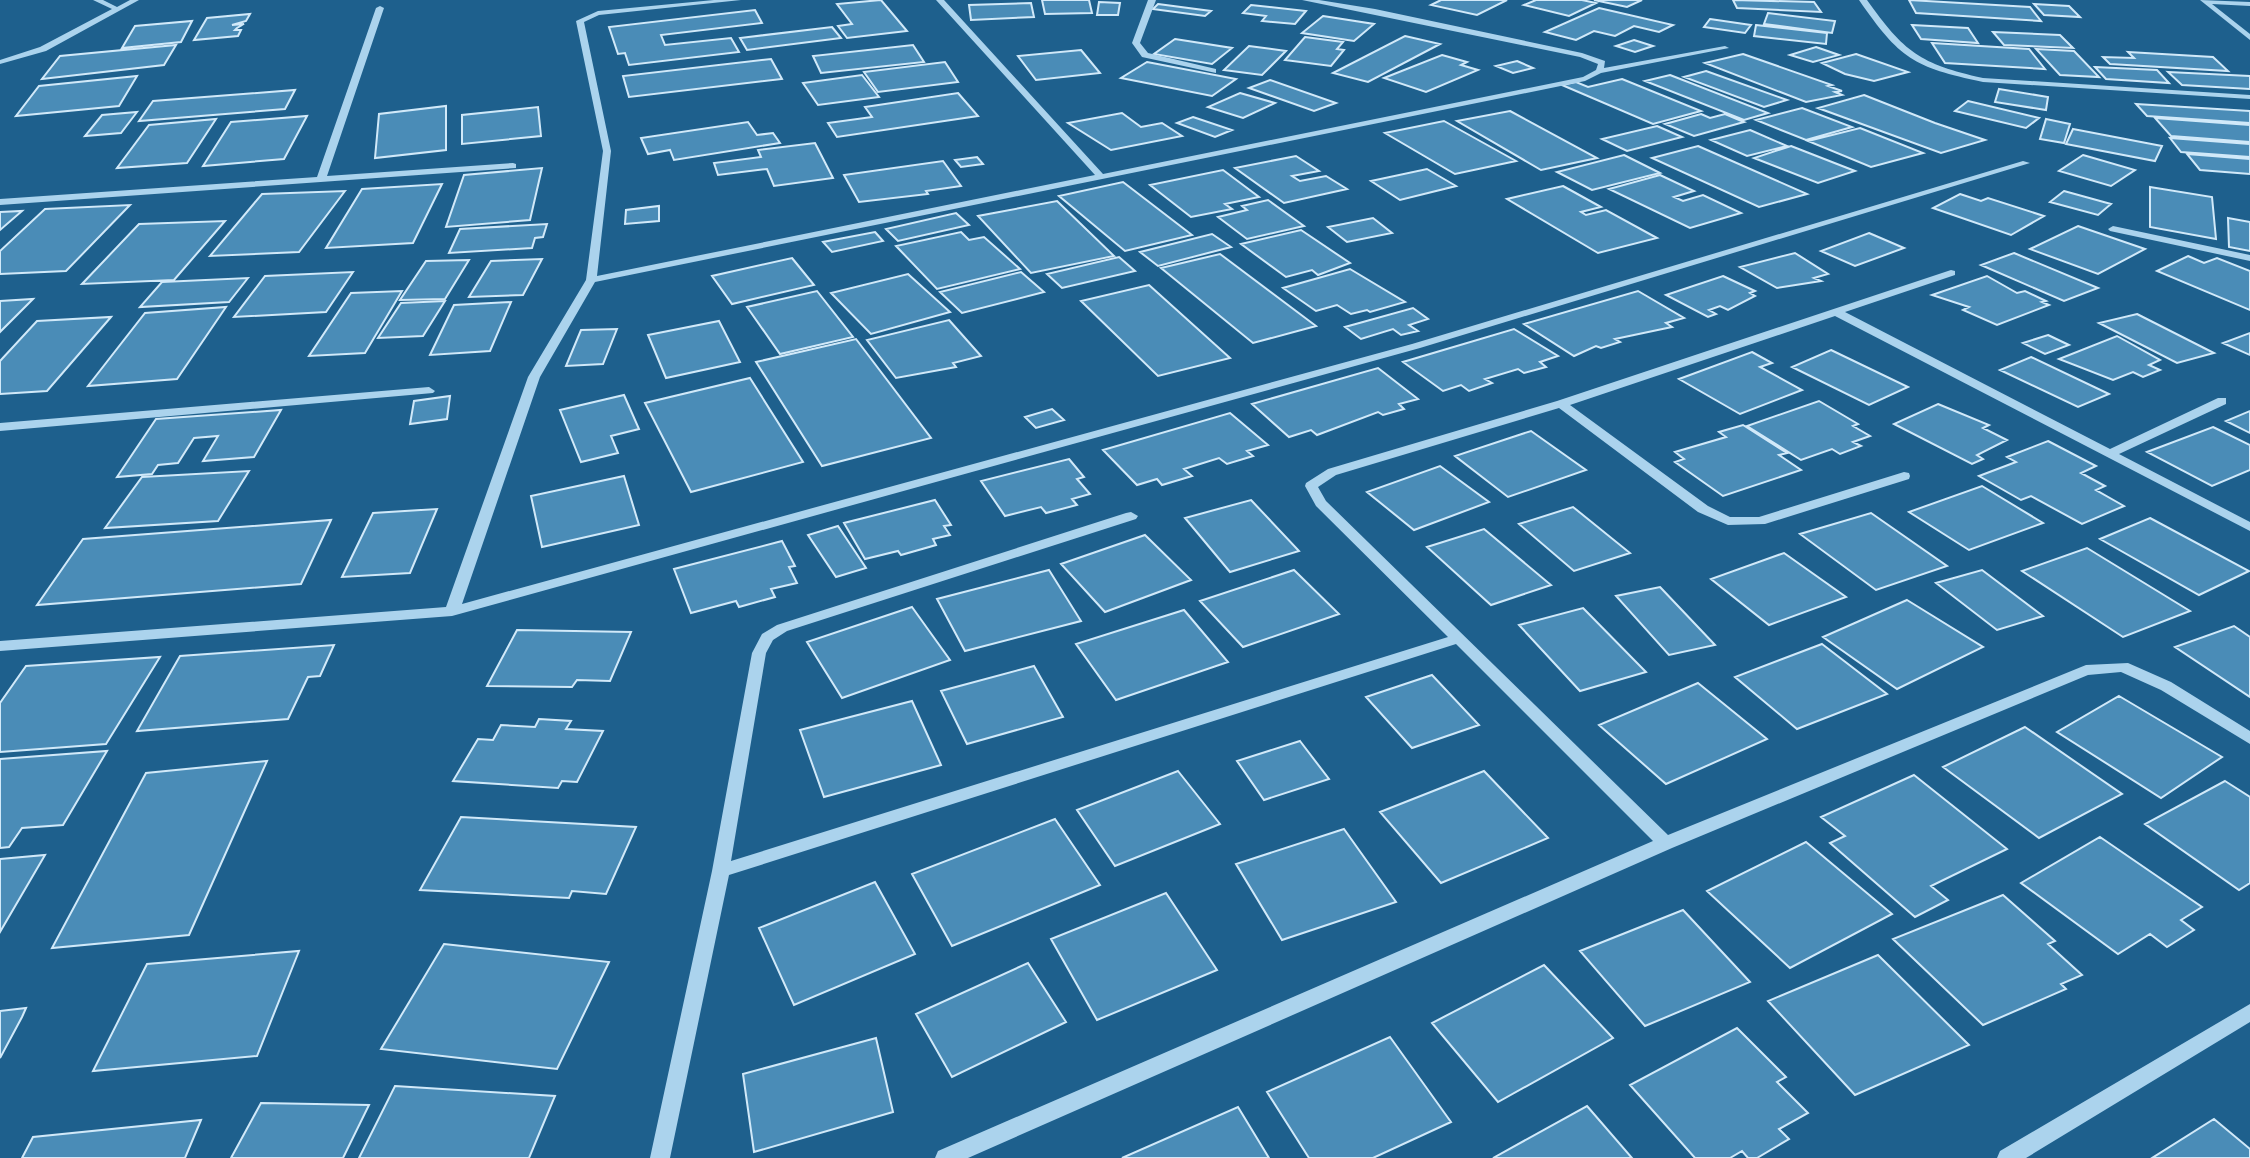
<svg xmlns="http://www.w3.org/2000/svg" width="2250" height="1158" font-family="Raleway,sans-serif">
	<rect width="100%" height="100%" fill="#1e608d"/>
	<!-- building -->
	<path fill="#4a8cb7" stroke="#d1e9f9" stroke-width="2" d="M881,0L907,31L847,38L838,26L852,24L837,4Z
		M1042,0H1089L1092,13L1045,14Z
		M1441,0H1507L1477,15L1431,5Z
		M1536,0H1582L1596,3L1569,16L1524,5Z
		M1594,0H1642L1627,7Z
		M1733,0L1814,2L1821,12L1737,8Z
		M1909,0L2030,7L2041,21L1916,13Z
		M1099,2L1120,3L1118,15H1097Z
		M1031,3L1034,17L971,20L969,5Z
		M1158,4L1211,11L1205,16L1153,9Z
		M2034,4L2069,6L2080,17L2044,15Z
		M1251,5L1306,11L1295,24L1262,21L1266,16L1243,13Z
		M1599,8L1673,25L1659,32L1634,26L1615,36L1594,31L1576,40L1545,32Z
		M755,10L762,23L661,35L665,45L731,38L739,52L629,65L625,53L618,54L609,27Z
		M1768,13L1835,21L1832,33L1764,24Z
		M250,14L246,21L232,25L244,24L237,28L235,30H241L238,36L194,40L207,18Z
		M1323,16L1374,24L1354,41L1302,33Z
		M1710,19L1751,25L1745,33L1704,27Z
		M192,21L181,42L122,48L135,26Z
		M1756,25L1827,33L1826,44L1754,36Z
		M1912,25L1968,28L1978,43L1921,39Z
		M832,27L841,38L747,50L740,38Z
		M1993,32L2060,35L2073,48L2004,45Z
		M1405,36L1440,44L1368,82L1333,73Z
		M1305,37L1343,42L1337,49L1344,50L1331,66L1285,60Z
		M1175,39L1232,48L1212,64L1154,54Z
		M1634,40L1653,46L1635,52L1616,46Z
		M1932,43L2029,49L2045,69L1945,63Z
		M176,45L164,65L42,79L60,56Z
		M913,45L924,62L821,73L813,56Z
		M1249,46L1286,51L1262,75L1224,70Z
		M1816,47L1839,55L1813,62L1790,55Z
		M2036,49L2074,51L2099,77L2060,75Z
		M1081,50L1100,73L1036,80L1018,56Z
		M2128,52L2213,57L2228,71L2110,64L2103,57L2134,58Z
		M1743,54L1832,85L1828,86L1842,91L1835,92L1842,95L1806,102L1705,63Z
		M1856,54L1908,72L1874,81L1845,74L1822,63Z
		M1442,55L1467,62L1461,65L1478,70L1426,92L1384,78Z
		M771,59L782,79L629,97L623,76Z
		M1517,61L1533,68L1513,73L1496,66Z
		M945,62L958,82L878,92L864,72Z
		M1147,62L1236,79L1212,96L1121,78Z
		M2095,67L2157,70L2169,83L2106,79Z
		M1706,71L1787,100L1764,107L1684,77Z
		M2168,72L2250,76V89L2182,85Z
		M862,75L879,97L818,105L803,83Z
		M1670,75L1768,113L1744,120L1645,81Z
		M137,76L119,106L16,116L39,86Z
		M1622,79L1701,111L1653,124L1562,85L1576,82L1588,87Z
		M1270,80L1336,103L1314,111L1249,88Z
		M1999,89L2048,97L2046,110L1995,102Z
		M295,90L285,109L139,121L153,101Z
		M958,93L978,116L837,137L828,123L872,117L865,107Z
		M1240,93L1275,103L1243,118L1208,107Z
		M1864,95L1935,123L1985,140L1941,153L1818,108Z
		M1968,101L2039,118L2026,128L1955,111Z
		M2136,104L2250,111V123L2147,116Z
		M446,106V150L375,158L379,114Z
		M538,107L541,136L462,144V115Z
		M1802,108L1852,127L1806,140L1756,120Z
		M1510,111L1597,158L1541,170L1457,121Z
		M137,112L121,133L85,136L102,115Z
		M1122,113L1141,127L1162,123L1182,136L1111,150L1068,123Z
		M1701,114L1710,118L1725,114L1744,122L1694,136L1665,124Z
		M307,116L284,159L203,166L231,122Z
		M1193,117L1232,130L1215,137L1177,123Z
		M2155,118L2250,125V142L2171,136Z
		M216,119L187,163L117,168L149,125Z
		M2046,119L2070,124L2064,143L2040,139Z
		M1444,121L1516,161L1455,174L1385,133Z
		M748,122L757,135L773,133L780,143L674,160L670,150L648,154L641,138Z
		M1657,126L1682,137L1627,151L1602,139Z
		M1860,128L1923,153L1871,167L1808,141Z
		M2073,129L2162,146L2155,161L2066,144Z
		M1750,130L1787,146L1747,156L1711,140Z
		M2170,138L2250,144V157L2181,152Z
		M815,143L833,178L774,186L767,169L718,175L714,163L761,157L758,150Z
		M1698,146L1807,194L1759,207L1652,158Z
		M1791,146L1855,171L1818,183L1754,158Z
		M2187,154L2250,159V174L2200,170Z
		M1624,155L1660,173L1592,190L1557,172Z
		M2083,155L2135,170L2111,186L2059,171Z
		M1296,156L1319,171L1292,176L1300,181L1326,176L1347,189L1284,203L1235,168Z
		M977,157L983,164L961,167L955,160Z
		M943,161L961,186L926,191L928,194L859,202L844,175Z
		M542,168L530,220L446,227L464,175Z
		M1427,169L1456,186L1400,200L1371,181Z
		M1223,170L1259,197L1225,204L1232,209L1191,217L1150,185Z
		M1660,175L1694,191L1674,197L1683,201L1703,195L1741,213L1690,228L1609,189Z
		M1123,182L1192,235L1125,251L1059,196Z
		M442,184L413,243L326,248L362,189Z
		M1563,186L1601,207L1581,212L1586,215L1606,210L1657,238L1598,253L1507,199Z
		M2150,187L2212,197L2216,239L2150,227Z
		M345,191L299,252L210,256L262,194Z
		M2064,191L2111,204L2098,215L2050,202Z
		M1960,194L1981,201L1988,198L2044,216L2011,235L1933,208Z
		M1268,200L1304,226L1247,239L1218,217L1247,210L1242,206Z
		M1057,201L1114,256L1031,273L978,216Z
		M130,205L66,271L0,274V251L45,209Z
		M659,206V221L625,224L626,210Z
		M22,211L0,230V212Z
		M956,213L969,225L898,241L886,229Z
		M1373,218L1392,233L1347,242L1328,227Z
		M2228,218L2250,222V251L2229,247Z
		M225,221L174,280L82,284L139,224Z
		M547,224L543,237L535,238L532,248L449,253L460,229Z
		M2078,226L2145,249L2098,274L2030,249Z
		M1301,230L1350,263L1318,275L1312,270L1286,277L1241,244Z
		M875,232L883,241L832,252L823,242Z
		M961,232L969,240L984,237L1020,269L937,289L896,246Z
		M1869,233L1904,248L1855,266L1821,251Z
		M1212,234L1231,247L1158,266L1140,252Z
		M1795,253L1828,274L1814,278L1821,281L1777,288L1740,267Z
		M2014,253L2098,288L2064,301L1981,265Z
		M1220,254L1316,326L1253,343L1161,268Z
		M2188,256L2204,263L2217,258L2250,271V310L2157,271Z
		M1119,257L1135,271L1062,288L1047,274Z
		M792,258L814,285L732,304L712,276Z
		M542,259L523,295L469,297L491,261Z
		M469,260L445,299L400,300L426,261Z
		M1350,269L1405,302L1370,312L1367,310L1351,314L1337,305L1316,311L1283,288Z
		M353,272L326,312L234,317L265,276Z
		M1021,272L1044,292L962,313L940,292Z
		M908,274L950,312L871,334L831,293Z
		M1723,276L1755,291L1750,293L1755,296L1728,310L1720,306L1709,310L1716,314L1708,317L1666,295Z
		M1987,276L2017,293L2025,291L2046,301L2042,302L2049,305L1997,325L1963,310L1969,307L1932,295Z
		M248,278L229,302L140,307L162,282Z
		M1149,285L1230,358L1158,376L1081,301Z
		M402,291L365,353L309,356L351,293Z
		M817,291L853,337L780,354L747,307Z
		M1638,291L1684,318L1666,323L1672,327L1615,339L1620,342L1601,348L1596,346L1574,356L1524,324Z
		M33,299L0,332V301Z
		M445,301L423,336L378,338L401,303Z
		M511,302L490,351L430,355L454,305Z
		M226,307L177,379L88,386L145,313Z
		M1413,308L1428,319L1409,325L1418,331L1401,335L1393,329L1361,339L1345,327Z
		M2137,314L2214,353L2177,363L2099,323Z
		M111,317L47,391L0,394V361L37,321Z
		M949,320L981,356L953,363L956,367L896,378L867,340Z
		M719,321L740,362L666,378L648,335Z
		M617,329L603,364L566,366L581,330Z
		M1514,329L1558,356L1540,362L1546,367L1524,373L1518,369L1485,379L1492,383L1469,391L1461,385L1443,391L1403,362Z
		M2250,333V355L2223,343Z
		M2048,335L2069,345L2045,354L2023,343Z
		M2117,336L2160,360L2149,365L2160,370L2143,377L2133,372L2113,380L2059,359Z
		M856,339L931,438L822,466L756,362Z
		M1831,350L1908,387L1869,405L1792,367Z
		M1752,352L1772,363L1760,367L1802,390L1740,414L1679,379Z
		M2031,357L2109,394L2078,407L2000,370Z
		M1378,368L1418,399L1399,404L1404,409L1383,415L1378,412L1317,435L1311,430L1289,437L1252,404Z
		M750,378L803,462L691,492L645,403Z
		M624,395L639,429L611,436L618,453L581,462L560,410Z
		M450,396L447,419L410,424L414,401Z
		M1819,401L1858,424L1853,426L1870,436L1853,442L1861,446L1840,454L1832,449L1801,460L1747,426Z
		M1938,404L1989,425L1983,428L2007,440L1977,455L1983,459L1972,464L1894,424Z
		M1052,409L1064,420L1036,428L1025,417Z
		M281,410L254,457L203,461L218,436L194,438L178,463L158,465L152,474L117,477L156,419Z
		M2250,411V433L2226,421Z
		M1230,413L1268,445L1247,451L1253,456L1227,464L1219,458L1184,469L1192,476L1162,485L1157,479L1137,485L1103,450Z
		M1743,425L1787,453L1779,455L1801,470L1723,496L1675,462L1684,459L1675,452L1726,437L1719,432Z
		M2213,427L2250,445V470L2212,486L2147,452Z
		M1531,431L1586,470L1508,497L1455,456Z
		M2048,441L2096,466L2081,473L2105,486L2096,490L2124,506L2082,524L2031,496L2021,500L1979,476L2016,462L2007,457Z
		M1069,459L1084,477L1077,479L1090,494L1072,499L1077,505L1046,513L1041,507L1005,516L981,481Z
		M1440,466L1489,502L1414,530L1367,492Z
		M249,471L218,521L105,528L142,477Z
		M624,476L639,525L542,547L531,496Z
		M1982,486L2043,523L1969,550L1909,512Z
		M935,500L951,525L944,526L950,535L933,539L936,545L901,555L898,551L865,559L844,523Z
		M1251,500L1299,551L1230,572L1185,518Z
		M1573,507L1630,553L1574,571L1519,524Z
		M437,509L410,573L342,577L373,513Z
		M1871,513L1947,566L1876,590L1800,534Z
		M2150,518L2249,571L2199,595L2100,539Z
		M331,520L301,584L37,605L83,539Z
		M838,526L866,568L836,577L808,535Z
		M1484,529L1551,585L1491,605L1427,547Z
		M1145,535L1191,580L1105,612L1061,564Z
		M782,541L795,566L789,567L797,583L771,589L775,597L739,607L736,601L691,613L674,569Z
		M2087,548L2190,611L2123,637L2022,571Z
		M1784,553L1846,597L1769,625L1711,579Z
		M1049,570L1081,621L965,651L937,599Z
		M1294,570L1339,614L1243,647L1200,601Z
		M1982,570L2043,616L1997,630L1936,583Z
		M1660,587L1715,645L1669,655L1616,596Z
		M1907,600L1983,647L1897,689L1823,637Z
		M912,607L950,660L842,698L807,642Z
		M1583,608L1646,672L1580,691L1519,625Z
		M1184,610L1228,662L1116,700L1076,644Z
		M2234,626L2250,637V697L2175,647Z
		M517,630L631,632L610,681L577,680L572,687L487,686Z
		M1822,644L1887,694L1797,729L1735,677Z
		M334,645L320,676L308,677L288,719L137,731L180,656Z
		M160,657L106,744L0,752V703L26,666Z
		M1034,666L1063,717L967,744L941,691Z
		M1432,675L1479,725L1412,748L1366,697Z
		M1698,683L1767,739L1666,784L1599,725Z
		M2119,696L2222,757L2161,798L2057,732Z
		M912,701L941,765L824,797L800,730Z
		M539,719L571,721L566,729L603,731L577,782L562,781L558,788L453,781L478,739L493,740L501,725L535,727Z
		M2025,727L2122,794L2039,838L1943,767Z
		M1300,741L1329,779L1264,800L1237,761Z
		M107,751L63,825L22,828L9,847L0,848V759Z
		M267,761L189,935L52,948L146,773Z
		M1178,771L1220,824L1115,866L1077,810Z
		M1484,771L1548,838L1441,883L1380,812Z
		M1914,775L2007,849L1931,886L1948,900L1915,917L1830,843L1845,836L1821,817Z
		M2225,781L2250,797V883L2239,890L2145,824Z
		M461,817L636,827L606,894L572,891L569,898L420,890Z
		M1055,819L1100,885L952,946L912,874Z
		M1344,829L1396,902L1282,940L1236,864Z
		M2100,837L2202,907L2181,920L2194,930L2167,947L2150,934L2118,954L2021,883Z
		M1806,842L1892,914L1790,968L1707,891Z
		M45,855L0,932V859Z
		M875,882L915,954L794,1005L759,928Z
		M1166,893L1217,970L1097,1020L1051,939Z
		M2003,895L2055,941L2048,944L2082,975L2061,984L2066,989L1983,1025L1893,939Z
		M1683,910L1750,982L1645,1026L1580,951Z
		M444,944L609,962L557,1069L381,1049Z
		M299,951L257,1056L93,1071L147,964Z
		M1878,955L1969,1045L1855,1095L1768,1001Z
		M1028,963L1066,1022L952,1077L916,1014Z
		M1544,965L1613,1038L1498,1102L1432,1023Z
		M26,1008L22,1017L0,1058V1011Z
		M1737,1028L1786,1077L1777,1082L1808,1113L1779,1129L1789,1139L1757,1158H1748L1742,1151L1730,1158H1695L1630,1085Z
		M1390,1037L1451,1122L1373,1158H1309L1267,1092Z
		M876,1038L893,1112L754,1152L743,1074Z
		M395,1086L555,1096L529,1158H359Z
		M261,1103L369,1105L343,1158H231Z
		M1587,1106L1632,1158H1493Z
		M1238,1107L1269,1158H1122Z
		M2214,1119L2250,1149V1158H2152Z
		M201,1120L185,1158H22L33,1137Z"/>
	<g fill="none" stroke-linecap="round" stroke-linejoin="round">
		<!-- minor -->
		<path fill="#abd3ed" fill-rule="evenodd" d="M93,0H103L117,7L130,0H139L46,51L0,64V60L40,47L112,9Z
			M714,0H741L599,15L584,22L611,151L597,276L1095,175L936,0H944L1103,174L1583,77L1596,70L1598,64L1580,57L1302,0H1319L1375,9L1582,53L1605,61L1604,68L1725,46L1729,48L1601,73L1585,81L595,282L540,377L462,604L1412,344L2023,161L2030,163L1420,348L452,616L0,651V641L446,607L528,377L586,280L603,151L576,21L598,11Z
			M1148,0H1156L1140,43L1148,53L1216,69V73L1142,57L1132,43Z
			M1859,0H1867C1904,52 1920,64 1983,78L2250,95V99L1983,82C1913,67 1900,59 1859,0Z
			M2200,0L2250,2V6L2212,4L2250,34V40Z
			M380,6L384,8L327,176L513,163L516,164V168L0,205V199L317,177L376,8Z
			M2113,226L2250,255V261L2110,231L2108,229Z
			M1951,270L1955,271V275L1845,312L2110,449L2218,398H2226V404L2119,454L2250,522V531L1835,316L1570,405L1708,506L1730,517H1759L1904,472L1909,473L1910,476L1909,479L1765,524L1728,525L1698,512L1559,408L1336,475L1318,487L1326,501L1668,835L2086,665L2128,663L2171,682L2250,731V744L2161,690L2121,672L2088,675L1672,848L968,1158H935L938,1151L1653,841L1456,644L729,875L670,1158H650L712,871L752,653L762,634L777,625L1126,513L1131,512L1138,516L1136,519L787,631L773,640L766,653L731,861L1448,637L1316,506L1305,486L1306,483L1328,469L1557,401Z
			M429,387L435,391L433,393L0,431V423Z
			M2250,1004V1022L2026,1158H1997L2000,1151Z"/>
	</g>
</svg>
